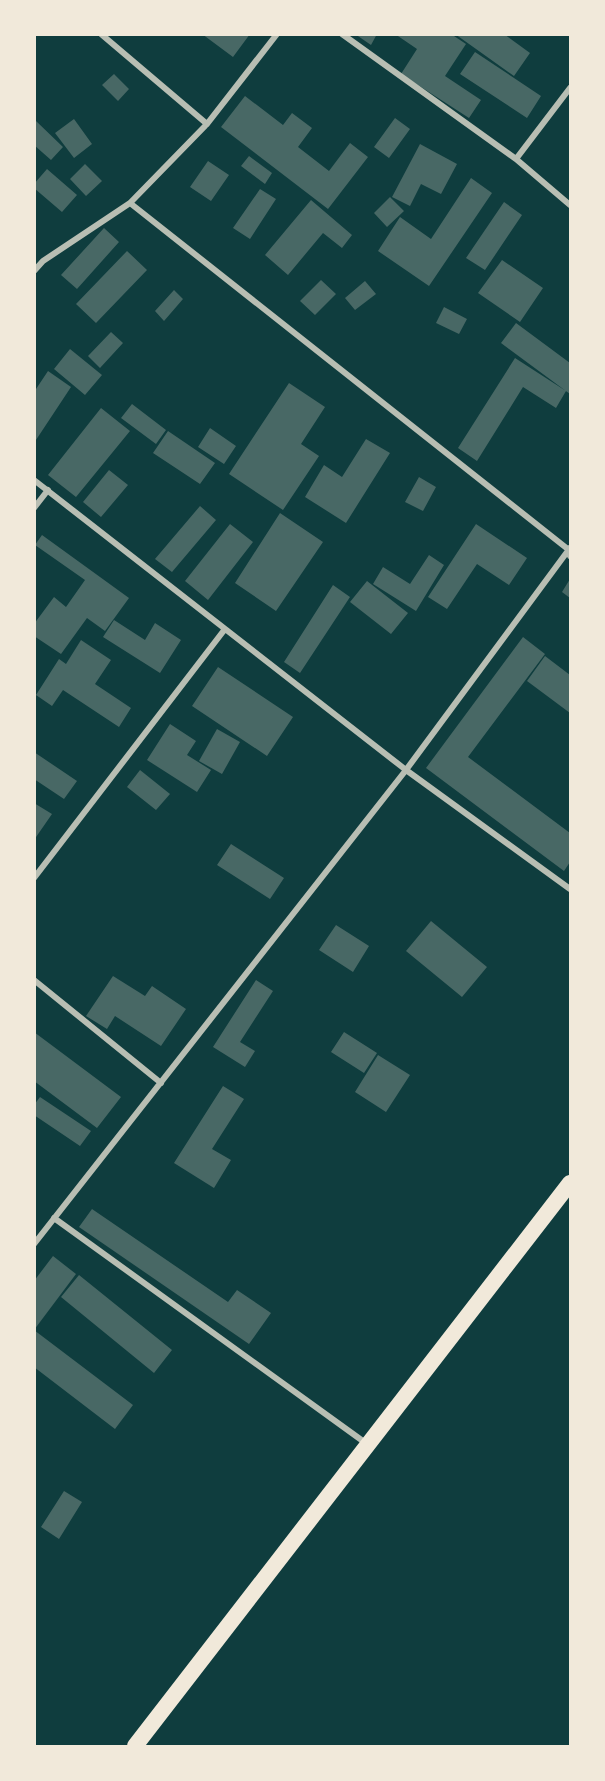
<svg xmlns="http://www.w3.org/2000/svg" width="605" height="1781" font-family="'Fira Sans',sans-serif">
	<rect width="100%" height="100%" fill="#0f3d3e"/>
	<!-- building -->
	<path fill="#486865" d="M202,34H250L233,57Z
		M355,34H377L371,45Z
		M395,34H451L466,44L445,76L481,100L469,118L401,74L417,49Z
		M455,34H504L530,53L514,76Z
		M475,52L541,96L527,118L460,74Z
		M114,74L129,89L118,101L102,85Z
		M245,96L283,125L292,113L312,128L298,147L329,171L350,143L368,157L328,209L221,127Z
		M395,118L410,129L389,158L374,147Z
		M74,119L92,144L74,158L55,133Z
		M36,121L63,147L51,160L34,145Z
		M420,144L457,164L441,194L421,184L410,206L392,197Z
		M249,156L272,173L265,184L241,166Z
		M208,161L229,175L211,201L190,187Z
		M85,164L102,181L86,196L70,179Z
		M47,169L77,195L62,212L34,188V184Z
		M471,178L492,193L429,286L378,251L400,217L431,239Z
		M260,189L276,199L250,239L233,228Z
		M390,197L404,211L387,227L374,213Z
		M311,200L352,235L342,248L323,233L288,275L265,255Z
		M504,202L522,215L485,270L466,258Z
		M104,228L119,242L77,289L61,275Z
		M127,251L147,270L96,323L76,304Z
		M502,260L543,288L520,322L478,293Z
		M321,280L336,294L315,315L300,301Z
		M365,281L376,294L355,310L345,298Z
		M174,290L183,299L164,321L155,311Z
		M444,307L467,319L459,334L436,323Z
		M516,323L570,363V394L501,343Z
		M111,332L123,343L100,368L88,356Z
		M70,349L102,375L85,395L54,369Z
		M515,358L566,391L556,408L523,387L477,461L458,448Z
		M48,371L71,387L34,443V392Z
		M289,383L325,407L301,444L319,456L283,510L229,474Z
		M132,404L166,430L156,444L121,418Z
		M101,408L130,431L76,497L48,475Z
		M210,428L236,446L224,464L198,447Z
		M168,431L215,463L200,484L153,453Z
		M366,439L390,453L346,523L305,497L324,465L342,477Z
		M109,470L128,485L101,517L83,502Z
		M419,477L436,487L423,511L405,502Z
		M200,506L216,520L172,572L155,559Z
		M280,513L323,542L276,611L235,583Z
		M230,524L253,542L208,600L185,581Z
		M476,524L527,558L509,585L477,564L447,609L428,597Z
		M42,535L129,598L105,631L87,618L61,654L34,636V624L54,597L66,607L85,580L35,545Z
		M429,555L444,565L416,611L373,584L383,567L410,584Z
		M570,579V598L562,592Z
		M367,581L408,613L391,634L350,602Z
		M333,585L350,597L300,673L284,662Z
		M114,620L145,640L155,623L181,640L160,673L103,637Z
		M523,637L545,654L468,757L570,833V862L564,871L426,768Z
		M81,640L111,660L95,684L131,708L119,727L63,690L52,706L36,695L59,659L66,664Z
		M545,656L570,675V713L527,681Z
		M218,667L293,717L267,756L192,706Z
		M170,724L196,741L187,755L211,770L197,792L147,760Z
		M217,729L240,742L222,774L199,761Z
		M34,752L77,781L64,799L34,779Z
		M140,770L170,794L156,810L127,787Z
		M34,803L52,814L34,840Z
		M231,844L284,878L270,899L217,865Z
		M431,921L487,967L462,997L406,951Z
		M336,925L369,946L353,972L319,950Z
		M113,976L145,996L152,986L186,1009L161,1046L115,1016L107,1029L86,1016Z
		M256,980L273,991L240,1042L255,1051L245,1067L213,1047Z
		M34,1032L121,1097L97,1128L34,1081Z
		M344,1032L377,1053L364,1073L331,1052Z
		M378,1055L410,1075L386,1112L355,1092Z
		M223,1086L244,1099L212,1149L231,1160L214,1188L174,1163Z
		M40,1097L91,1131L80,1146L34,1115V1105Z
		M92,1209L228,1302L237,1290L271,1313L249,1344L79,1227Z
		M53,1256L76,1274L34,1330V1281Z
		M79,1275L172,1350L154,1373L61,1297Z
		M34,1330L133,1405L115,1429L34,1367Z
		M64,1491L82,1502L59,1539L41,1527Z"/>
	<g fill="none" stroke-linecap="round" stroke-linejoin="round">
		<!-- minor -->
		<path stroke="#b8beb3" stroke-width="6" d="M101,34L207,124
			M342,34L516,159L570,205
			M516,159L570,88
			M130,203L569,550L570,556
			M34,271L43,261L130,203L207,124L277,34
			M34,480L406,770L570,889
			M34,508L48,490
			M34,878L225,629
			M34,980L161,1083
			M54,1218L367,1444
			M34,1244L406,770L570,548"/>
		<!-- trunk -->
		<path stroke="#f1e9da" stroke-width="16" d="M135,1746L570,1183"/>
	</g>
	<!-- border -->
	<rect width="605" height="1781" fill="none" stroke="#f1e9da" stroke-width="72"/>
</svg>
